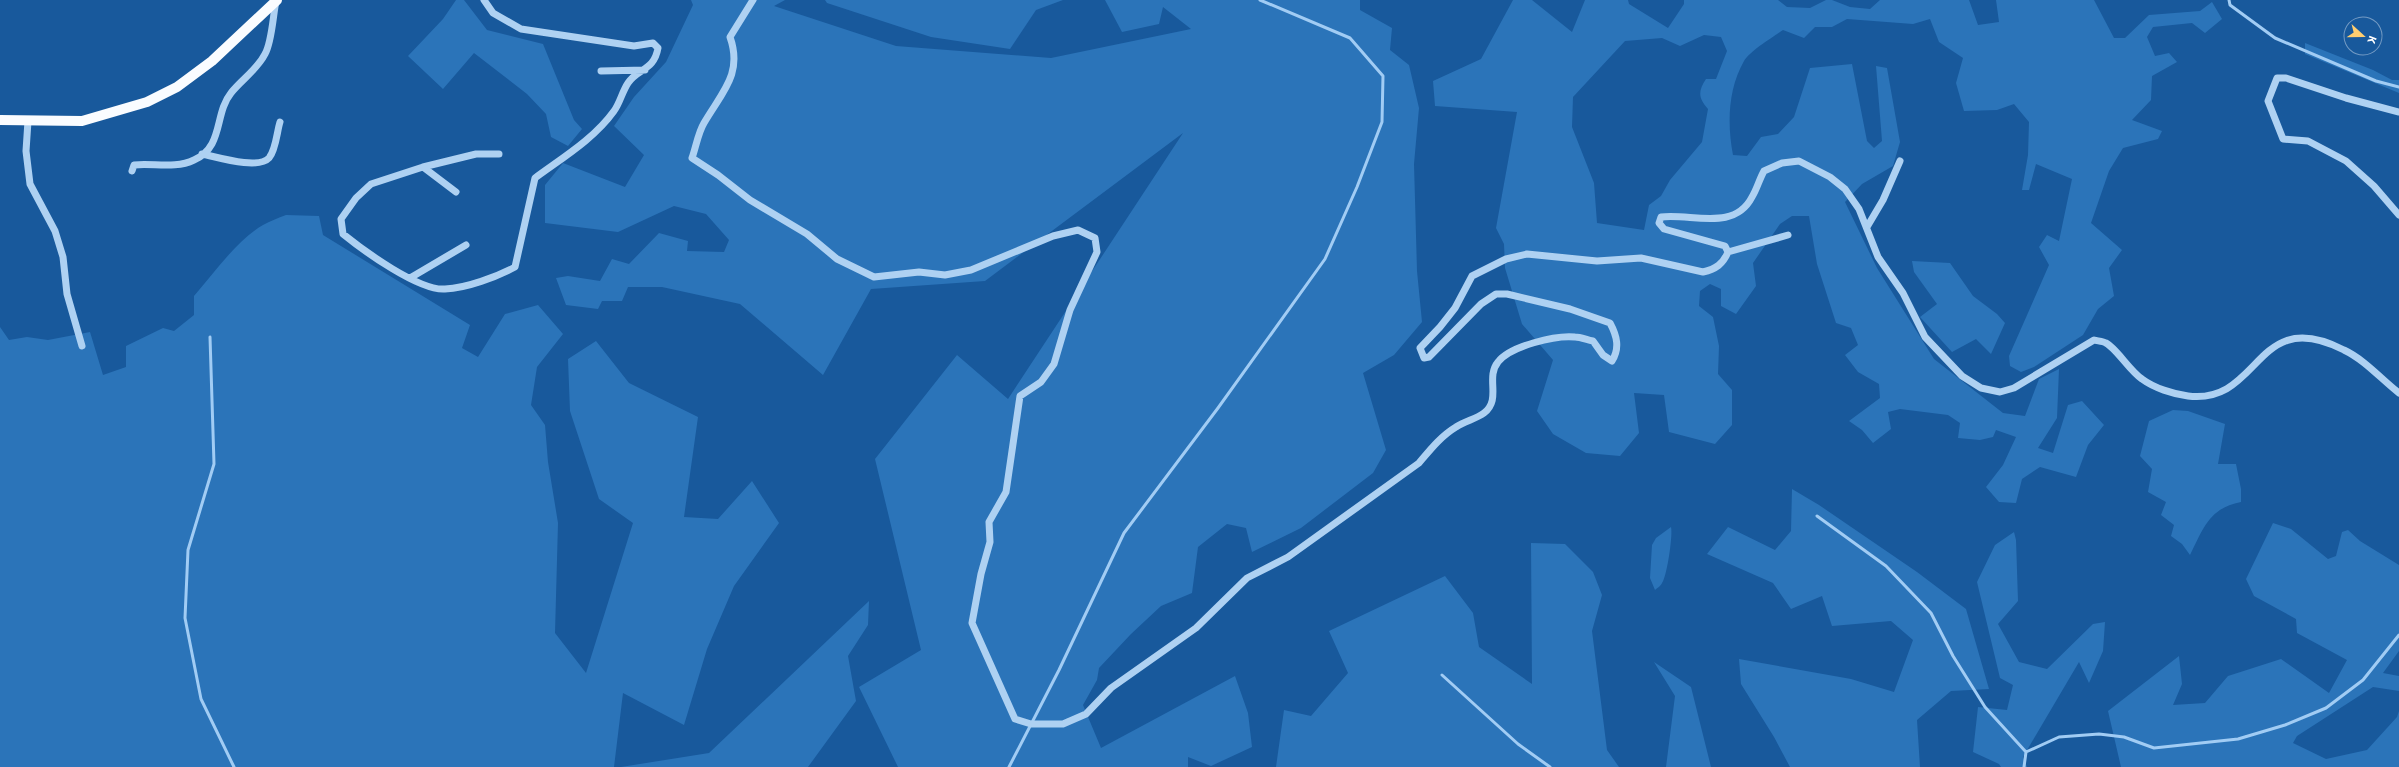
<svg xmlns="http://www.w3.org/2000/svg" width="2399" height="767" font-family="'Fira Sans',sans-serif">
	<rect width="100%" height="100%" fill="#18599c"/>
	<!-- green -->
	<path fill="#2b74b9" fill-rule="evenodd" d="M456,0H464L487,30L543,44L574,120L582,129L568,146L551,137L546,114L527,94L474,53L443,89L408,56L443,19Z
		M691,0H785L774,6L896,46L1051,58L1191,29L1163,7L1159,24L1122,32L1105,0H1360V10L1392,28L1390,50L1409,65L1419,108L1414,164L1417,271L1422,322L1394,355L1363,373L1386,450L1373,473L1301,528L1252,552L1246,528L1227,524L1198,547L1192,593L1161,606L1131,634L1099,668L1097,680L1083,705L1101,748L1235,676L1248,713L1252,747L1211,766L1188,757V767H898L859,687L921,650L875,459L957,355L1008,399L1183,133L985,281L871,289L823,375L740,304L662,287H628L622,301H602L598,309L566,305L556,278L568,276L600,281L612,259L629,264L659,233L688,241L687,251L724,252L729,240L706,214L674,206L618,232L545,223V185L563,163L625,187L644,155L614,126L634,97L666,62L693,5Z
		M825,0H1063L1036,10L1010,49L931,37L827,3Z
		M1513,0H1532L1572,32L1585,0H1628L1629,4L1668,28L1684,4V0H1778L1787,7L1810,8L1826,0H1832L1850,7L1870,9L1880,0H1969L1978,25L1999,22L1996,0H2094L2114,38H2125L2149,15L2200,11L2212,2L2222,19L2205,33L2192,23L2153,27L2147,37L2155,56L2169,53L2177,62L2152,76L2151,100L2132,120L2162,131L2158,139L2123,148L2109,171L2091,223L2122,250L2109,268L2114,296L2098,309L2083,335L2034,367L2021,372L2010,366L2009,356L2049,265L2039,247L2047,235L2059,241L2072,179L2036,164L2029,190H2022L2028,155L2029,122L2014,104L1997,110L1964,111L1956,83L1963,58L1939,42L1930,19L1913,24L1847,19L1832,27H1815L1804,38L1783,30C1773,37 1750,51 1744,61C1728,89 1727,124 1733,155L1747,156L1761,137L1778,134L1794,117L1810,68L1852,64L1867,141L1874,148L1882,141L1876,66L1887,68L1900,142L1893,166L1862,184L1845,202L1877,268L1934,359L2003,413L2025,416L2039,379L2059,369L2057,418L2038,448L2053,453L2068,405L2082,401L2104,425L2088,445L2076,477L2040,467L2022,479L2016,503L1999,502L1986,487L2003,465L2016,437L1996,430L1993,437L1980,440L1958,438L1960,423L1948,415L1900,409L1888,412L1891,429L1873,443L1862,430L1849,421L1880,398L1879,384L1858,372L1845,355L1858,345L1851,328L1836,323L1817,264L1809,216H1792L1780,224L1753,263L1756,286L1736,314L1721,306V289L1710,284L1700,291L1699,306L1713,317L1719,346L1718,374L1732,390V425L1715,444L1669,432L1664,395L1634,393L1639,433L1620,456L1586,453L1553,434L1537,411L1553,360L1522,324L1505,268L1504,244L1496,228L1517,112L1435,106L1433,81L1481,59ZM1704,35L1721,37L1727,51L1716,79H1706C1698,91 1698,98 1708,109L1702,142L1670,180L1661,196L1649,205L1644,230L1597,223L1594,183L1572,127L1573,97L1625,41L1662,38L1680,46Z
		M2305,43L2373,70L2392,80H2399V93L2305,54Z
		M286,215L319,216L323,235L470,325L462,348L478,357L505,314L538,305L563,334L537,367L531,405L545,425L548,462L558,523L555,633L586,673L633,523L599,499L570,411L568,359L596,341L629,383L698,417L684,517L718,519L752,481L779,523L734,586L707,649L684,725L623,693L614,767H0V327L9,340L27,337L48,340L90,332L103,375L126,367V346L163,328L174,331L194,315V296C215,272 236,241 263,225C270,221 278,218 286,215Z
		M1912,261L1950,263L1973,296L1997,314L2005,323L1991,354L1976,339L1952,352L1920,317L1937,304L1914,272Z
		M2173,410L2188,411L2225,424L2218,464H2236L2241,489V502C2209,508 2203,529 2190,555L2182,544L2171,536L2174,525L2161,515L2166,502L2148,492L2152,469L2140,456L2149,421Z
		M1792,489L1819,505L1917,572L1966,609L1989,689L1951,691L1917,720L1920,767H1790L1774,737L1741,684L1739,659L1851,679L1894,692L1913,640L1891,621L1832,626L1822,596L1791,609L1773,583L1707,554L1728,527L1775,550L1791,531Z
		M2273,523L2291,529L2328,559L2336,556L2342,532L2348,530L2360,541L2399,565V651L2383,673L2399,676V691L2373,687L2297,736L2293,743L2326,759L2367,750L2397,717L2399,711V767H2121L2108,711L2179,656L2182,684L2173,705L2205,703L2228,676L2281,659L2329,693L2347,660L2297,633L2296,619L2254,596L2246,579Z
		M1671,527C1673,535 1667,576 1662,583C1661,586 1657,588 1655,590L1650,578L1652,545L1656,538Z
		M2014,532L2016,540L2018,601L1998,624L2019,662L2047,669L2093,624L2105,622L2103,651L2089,683L2079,662L2023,757L2027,767H2001L1999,764L1973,752L1978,707L2007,710L2013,685L2000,678L1977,582L1995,545Z
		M1531,543L1565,544L1593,572L1602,595L1592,631L1607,750L1619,767H1276L1284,710L1311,716L1348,673L1329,631L1445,576L1473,613L1479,647L1532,684Z
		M869,601L868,625L848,656L856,701L808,767H621L709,753Z
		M1654,662L1691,687L1711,767H1666L1675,696Z"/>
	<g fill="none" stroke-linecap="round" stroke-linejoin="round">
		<!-- stream -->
		<path stroke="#a1ccf4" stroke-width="3" d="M2229,0L2230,5L2275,38L2376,81L2399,87
			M210,337L214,464L188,550L185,618L201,699L234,767
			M1817,516L1886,566L1931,613L1953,656L1985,707L2026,752
			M1442,675L1518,744L1550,767
			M1009,767L1059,670L1124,533L1218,408L1325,259L1357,187L1382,122L1383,76L1350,38L1260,0
			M2024,767L2026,752L2059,737L2099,734L2124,737L2154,748L2238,739L2285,725L2326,708L2363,680L2399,635"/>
		<!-- minor -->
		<path stroke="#aed1f2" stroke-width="7" d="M753,0L730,37C743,74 722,92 704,123C698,133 696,147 692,158L718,175L750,200L807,234L837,259L874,277L919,272L945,275L971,270L1053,236L1078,230L1095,238L1097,252L1070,310L1054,364L1041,382L1020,396L1006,492L989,522L990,542L981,574L972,623L1015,719L1031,724H1063L1086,714L1111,688L1196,628L1247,578L1288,557L1419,463C1430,450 1441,436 1456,427C1465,421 1476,419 1484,413C1502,399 1485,378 1498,362C1510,346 1556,335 1575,337C1581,337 1587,340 1593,341L1603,355L1612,361C1620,348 1617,336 1610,323L1570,309L1507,294H1496L1481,304L1429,357L1424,358L1420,348L1440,327L1455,308L1472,276L1506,259L1527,254L1597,261L1641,258L1703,272C1716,269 1723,264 1728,252L1725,246L1664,229L1659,223L1661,217C1691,213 1734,232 1752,197C1757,189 1759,180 1764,171L1782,163L1799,161L1830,177L1845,189L1859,209L1878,257L1903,293L1925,337L1962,376L1981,388L2000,392L2014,388L2094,340C2097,341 2103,341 2106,343C2116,348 2130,371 2142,379C2154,388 2173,394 2188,396C2262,405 2254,304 2344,350C2365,360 2381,379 2399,393
			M601,71L645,70
			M2399,112L2346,98L2286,78H2277L2268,101L2283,139L2308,141L2346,161L2374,186L2399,215
			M28,121L26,151L30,184L55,231L63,257L67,294L82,346
			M202,154C217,157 258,170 269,158C276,150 277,131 280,122
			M423,167L476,154H499
			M132,171L134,165C154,163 175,169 194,160C224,147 214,114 231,93C241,80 257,70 265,54C272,42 273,15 276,1
			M456,192L423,167L371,184L356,198L341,219L343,234C364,251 419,291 445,289C467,288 496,277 515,267L535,178C562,158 594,139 614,111C620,103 622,92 628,83C638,68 654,71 658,48L653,43L634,46L521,29L493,13L484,0
			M1867,227L1883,200L1900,161
			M1728,252L1788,235
			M410,278L466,245"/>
		<!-- major -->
		<path stroke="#fafcff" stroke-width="10" d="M0,120L82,121L147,102L177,87L212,61L277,0"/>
	</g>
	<!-- north arrow -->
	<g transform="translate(2363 36) rotate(111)"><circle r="19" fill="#18599c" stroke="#749bc4"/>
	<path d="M0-3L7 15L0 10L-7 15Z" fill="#ffce70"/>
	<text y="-6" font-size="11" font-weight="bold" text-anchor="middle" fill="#ffffff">K</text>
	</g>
</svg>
